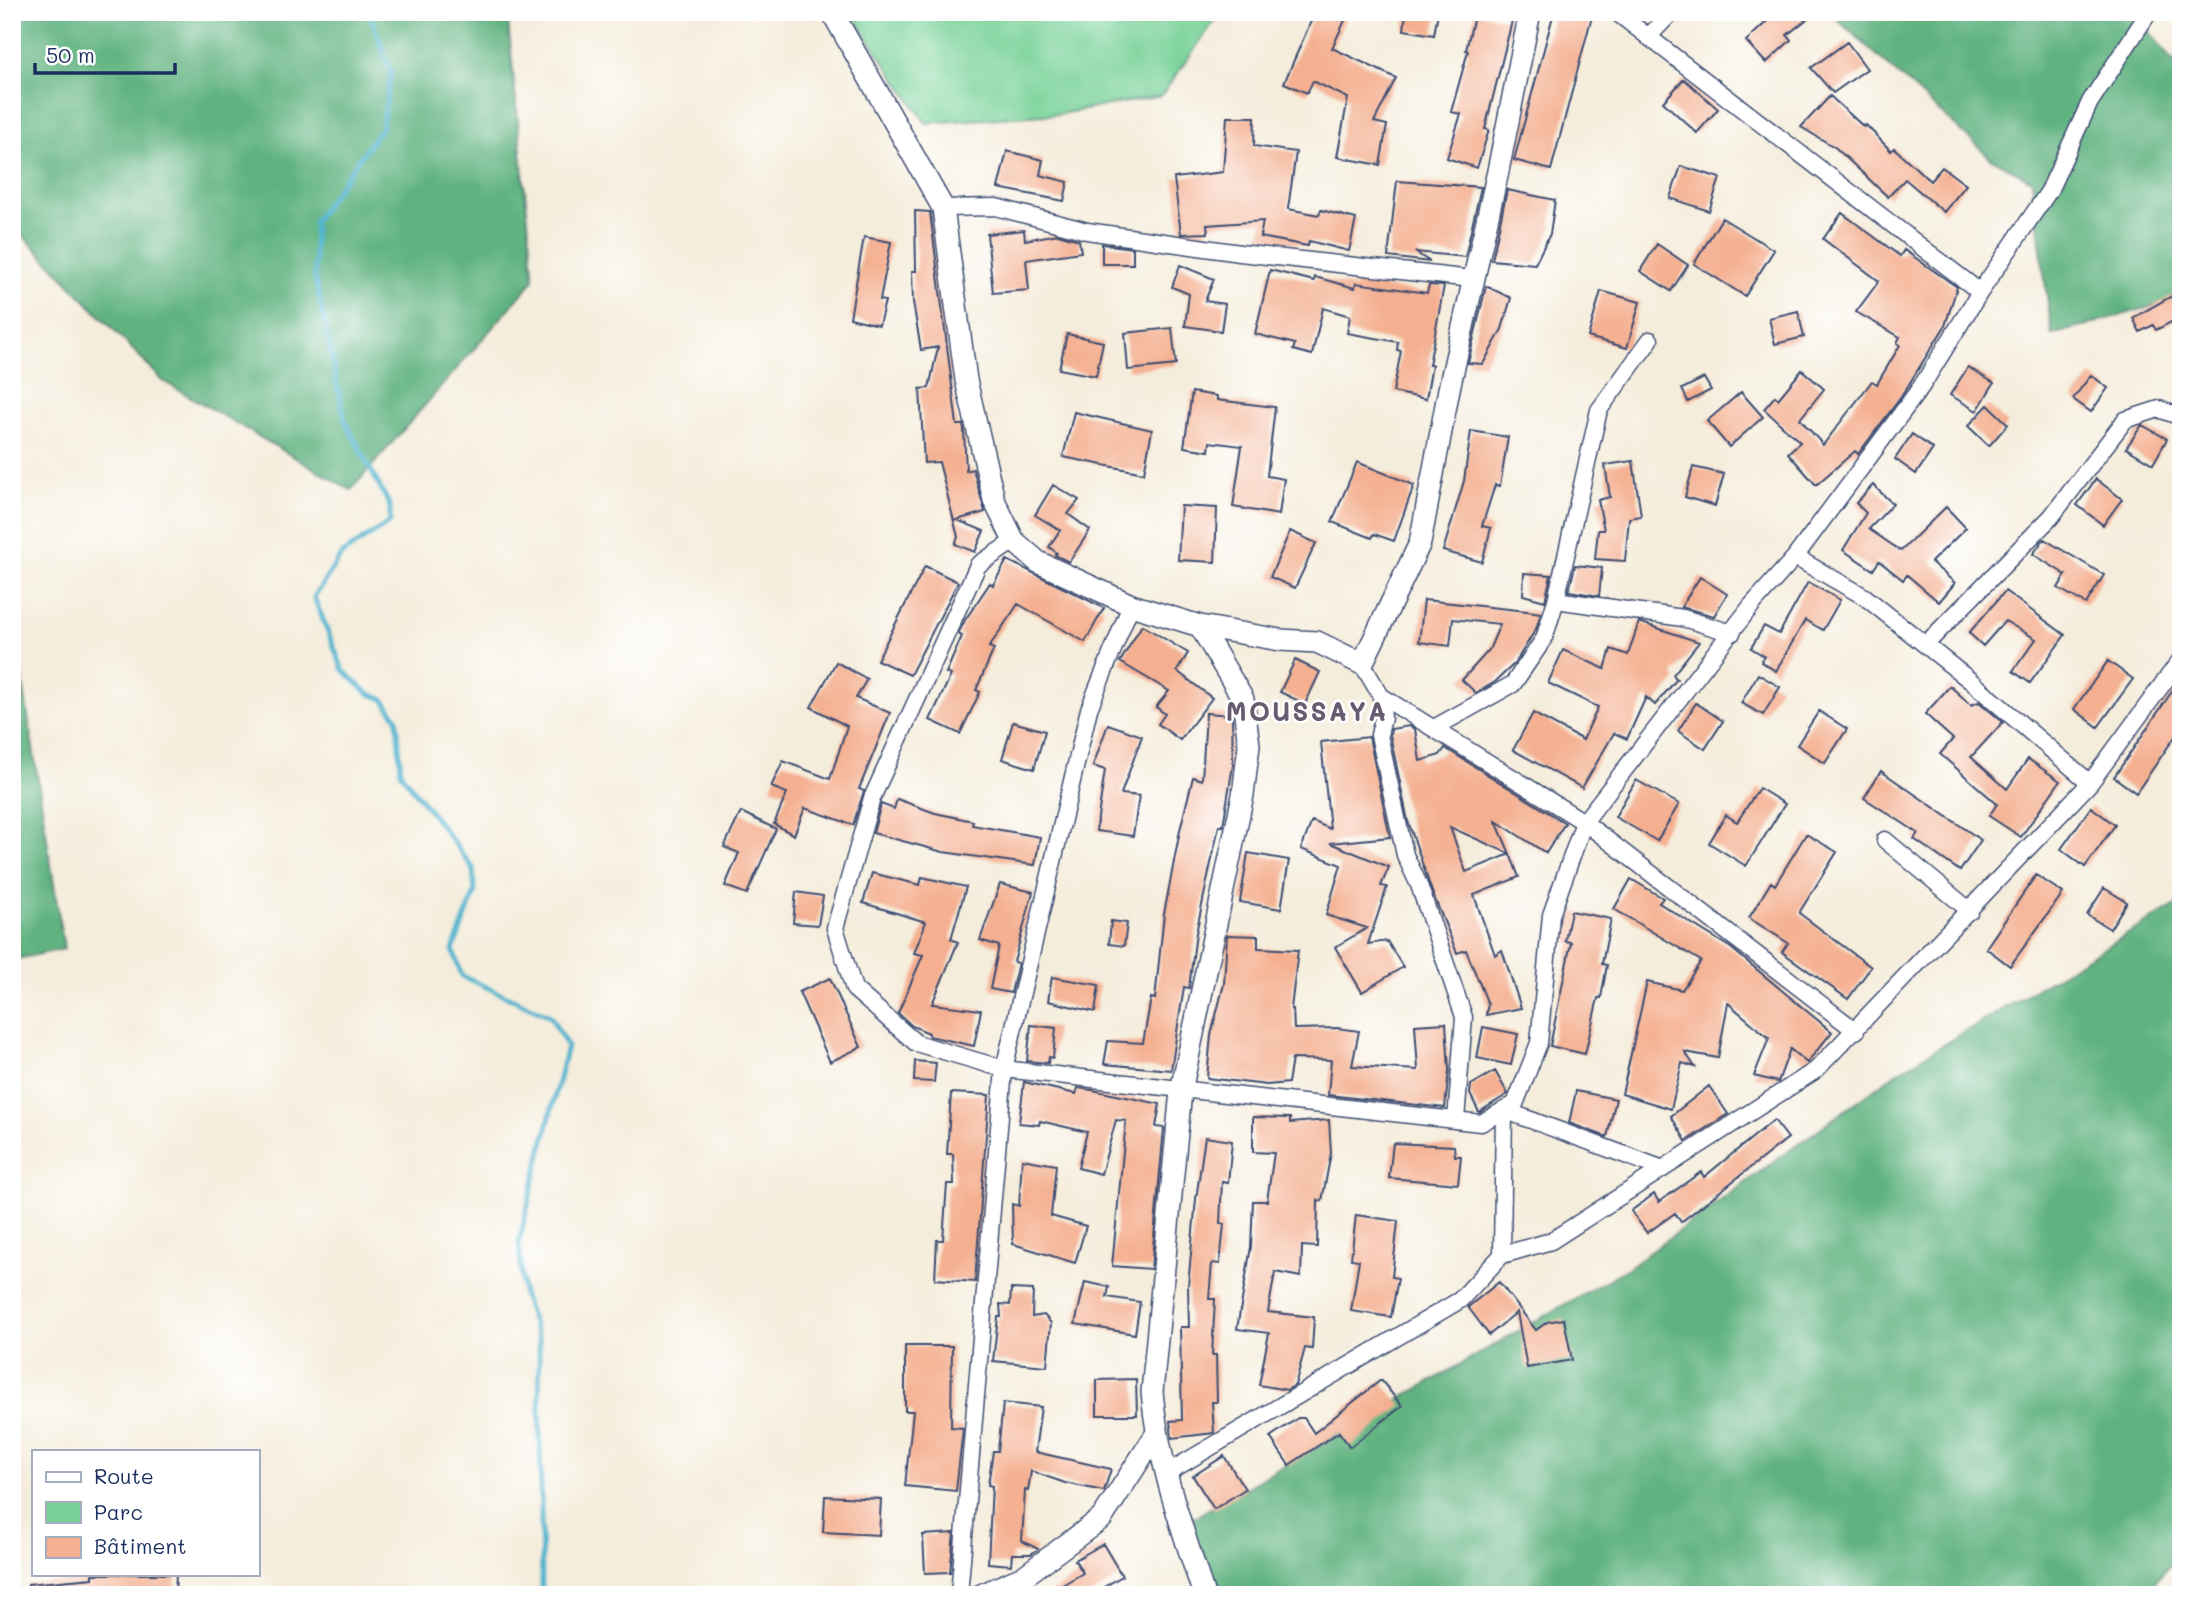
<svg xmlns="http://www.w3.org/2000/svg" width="2193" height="1607" font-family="Mali,sans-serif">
	<rect width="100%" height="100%" fill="#fff"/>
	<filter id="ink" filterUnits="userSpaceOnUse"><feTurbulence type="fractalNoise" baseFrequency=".0143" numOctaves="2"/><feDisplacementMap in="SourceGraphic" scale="14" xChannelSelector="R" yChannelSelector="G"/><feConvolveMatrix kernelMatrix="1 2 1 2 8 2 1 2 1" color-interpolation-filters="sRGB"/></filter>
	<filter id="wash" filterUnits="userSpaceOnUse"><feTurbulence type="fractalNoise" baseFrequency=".00686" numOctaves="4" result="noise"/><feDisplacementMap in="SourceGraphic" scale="28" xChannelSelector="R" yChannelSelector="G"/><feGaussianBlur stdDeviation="1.57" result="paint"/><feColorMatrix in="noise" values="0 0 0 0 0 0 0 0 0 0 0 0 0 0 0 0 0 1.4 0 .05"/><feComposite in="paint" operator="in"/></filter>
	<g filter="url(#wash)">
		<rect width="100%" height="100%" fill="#f5eddb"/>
		<!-- green -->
		<path fill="#77d197" stroke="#49807a" stroke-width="2" d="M850,12H1221L1161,96L1060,114L926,123Z"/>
		<!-- forest -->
		<path fill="#61b380" stroke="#3e716f" stroke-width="2" d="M12,12H507L534,280L351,490L163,381L12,224Z
			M1829,12H2134L2174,63L2181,39V298L2052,335L2032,180L1992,159Z
			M12,612L64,949L12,960Z
			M2181,902V1553L2142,1595H1226L1181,1525L1628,1268L1896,1073Z"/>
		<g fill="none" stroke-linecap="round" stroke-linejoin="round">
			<!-- stream -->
			<path stroke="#4fb3ce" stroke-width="5" d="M369,12L391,72L382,127L314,221L315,278L345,421L390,506V522L342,554L314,597L343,670L369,694L382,698L397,718L401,773L473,868L475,892L453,950L462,976L550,1016L567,1046L519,1242L523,1295L539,1340L542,1595"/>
		</g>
		<g id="blocks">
			<!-- building -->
			<path fill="#f4b091" d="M1315,12H1349L1332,48L1396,78L1374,122L1387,125L1380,165L1337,157L1348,98L1313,81L1307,93L1284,83Z
				M1406,12H1438L1434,35L1404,30Z
				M1475,12L1512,21L1485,129L1489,130L1477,168L1447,158L1461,114L1451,112L1468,51L1466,50Z
				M1554,12H1593L1551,170L1514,160Z
				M1777,12H1816L1787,35L1791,40L1766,63L1746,41Z
				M1847,42L1867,69L1833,93L1811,68Z
				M1684,79L1718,109L1697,133L1663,102Z
				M1830,96L1864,127L1866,125L1891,151L1894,148L1930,181L1942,167L1966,185L1944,212L1905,179L1888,197L1836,148L1801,127Z
				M1227,117H1255L1254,146L1296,152L1288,209L1319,215L1321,210L1356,219L1349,251L1309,241L1308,246L1260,237L1263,221L1207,225L1208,233L1181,234L1174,178L1223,172Z
				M1007,151L1043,160L1040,175L1068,182L1064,201L998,188Z
				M1681,166L1720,178L1709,211L1670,198Z
				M1397,181L1481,187L1465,257L1415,252L1430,262L1388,257Z
				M1507,190L1555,200L1550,234L1535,264L1492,260Z
				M915,211L930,212L957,425H963L964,429L966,471L973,469L985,512L957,520L984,531L975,552L955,544L958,537L939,462L924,463L920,389L929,388L938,347L921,350L913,302L912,271H916Z
				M1842,213L1900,256L1904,250L1957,287L1945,326L1901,397L1858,454L1855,451L1816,485L1788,453L1800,442L1764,409L1775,396L1778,399L1802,370L1824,389L1800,419L1823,445L1872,381L1877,384L1900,345L1897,343L1900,337L1856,312L1879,281L1823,239Z
				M1722,218L1774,250L1745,296L1694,264Z
				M1024,230L1025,240L1058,234L1079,240L1081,252L1026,260L1029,290L993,293L987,234Z
				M864,237L891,242L880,300L885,301L879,325L850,318Z
				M1102,244L1133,248V264H1102Z
				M1657,244L1688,265L1671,291L1640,271Z
				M1180,265L1214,279L1205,301L1225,304L1221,331L1185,326L1189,294L1172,287Z
				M1270,270L1314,281L1315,277L1355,288L1356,283L1427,293L1429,285L1444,286L1429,365H1432L1426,399L1393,392L1401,351L1397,350L1398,342L1347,333L1350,316L1323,308L1312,355L1293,350L1295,344L1255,334Z
				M1486,286L1511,298L1502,329L1483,364L1468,363Z
				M1601,291L1640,302L1627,348L1588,337Z
				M2172,296L2181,317L2156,330L2153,325L2140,332L2133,318Z
				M1798,311L1804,337L1775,344L1769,318Z
				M1172,328L1176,365L1128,370L1125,333Z
				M1067,334L1103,342L1096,376L1059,369Z
				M1968,367L1994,383L1977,411L1950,395Z
				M2091,375L2108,388L2091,412L2073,399Z
				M1704,378L1711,390L1688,402L1682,389Z
				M1192,392L1217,396V400L1275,407L1267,476L1284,479L1279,515L1233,507L1242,446L1210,442L1209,451L1184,447Z
				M1741,392L1763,417L1729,447L1707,421Z
				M1988,405L2008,424L1989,446L1968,426Z
				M1074,412L1152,430L1144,473L1063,457Z
				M2142,425L2167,439L2153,464L2126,448Z
				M1471,431L1508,437L1500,486L1495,485L1482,526L1491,528L1482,562L1443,551L1464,481Z
				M1912,434L1933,449L1916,474L1895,459Z
				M1633,461L1641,516L1629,518L1625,561L1595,559L1598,530H1604L1598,500L1610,497L1605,465Z
				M1357,462L1414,485L1394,541L1374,534L1372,538L1332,522Z
				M1693,467L1724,474L1715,506L1685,497Z
				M2096,479L2122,499L2103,525L2077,505Z
				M1053,485L1079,500L1068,514L1090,530L1069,562L1055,555L1057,553L1049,547L1060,530L1035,515Z
				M1873,485L1893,504L1869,529L1901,551L1946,507L1966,528L1931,562L1955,583L1939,602L1907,575L1903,580L1879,561L1873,570L1843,550L1866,513L1856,503Z
				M1181,506L1217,508L1215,562L1178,560Z
				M1290,531L1316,543L1295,588L1270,577Z
				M2044,539L2104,575L2086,604L2058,588L2066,575L2033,554Z
				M1007,560L1104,608L1085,642L1018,604L989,647L994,649L976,690L980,692L960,734L930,720L951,675L946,673L962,636L958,634L965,620L990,583L993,585Z
				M1575,565L1602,568L1599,596L1569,591Z
				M925,566L958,582L910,675L877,660Z
				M1524,573L1551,575L1545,601L1523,595Z
				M1700,577L1727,594L1714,616L1681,607Z
				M1808,582L1840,600L1823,630L1805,620L1776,671L1761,662L1764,656L1751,648L1764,626L1779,634Z
				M2005,591L2065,635L2030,683L2013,671L2036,639L2005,621L1983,646L1969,633Z
				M1424,600L1527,611L1541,613L1536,629L1515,663L1495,682L1476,693L1462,680L1489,650L1500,624L1453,619L1450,646L1419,642Z
				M1639,622L1699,642L1673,675L1677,679L1655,705L1646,697L1627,739L1614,733L1582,788L1513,750L1533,713L1583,740L1598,707L1548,683L1563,650L1605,669L1611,649L1628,655Z
				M1142,625L1188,653L1177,671L1212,698L1180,740L1158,724L1165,714L1156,707L1169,691L1120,662Z
				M1295,660L1320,672L1305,704L1280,692Z
				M2108,661L2133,679L2098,727L2074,709Z
				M836,662L867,679L856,698L890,713L859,789L864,791L853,825L805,808L794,835L774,824L787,793L771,787L783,761L830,779L847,726L811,707Z
				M1758,674L1780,687L1763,715L1741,703Z
				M2181,678V728L2136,793L2114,777Z
				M1950,686L1971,705L1979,702L2003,722L1971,757L2007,789L2028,759L2060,781L2021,837L1989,816L1997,804L1940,754L1953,739L1925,714Z
				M1696,703L1723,721L1705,749L1678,731Z
				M1819,711L1847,729L1825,763L1797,745Z
				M1206,713L1232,715L1233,765L1223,826H1219L1196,933L1189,988L1184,987L1171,1070L1104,1064L1108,1041L1143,1043L1151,998L1155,999L1164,914L1180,830L1193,777L1202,780Z
				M1013,722L1045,731L1034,769L1002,759Z
				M1108,724L1142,736L1121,794L1139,796L1133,836L1096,831L1105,770L1093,766Z
				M1409,726L1415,729L1420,761L1440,755L1445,748L1565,823L1546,853L1496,821L1510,854L1450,827L1466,872L1510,854L1519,877L1474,895L1495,955L1502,950L1521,1008L1486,1015L1488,1004L1466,950L1457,953L1432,892L1408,821L1390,735L1391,729Z
				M1369,737L1390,837L1330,843L1389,867L1381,886L1387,887L1368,944L1387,941L1403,967L1362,992L1335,947L1367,928L1326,915L1341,865L1301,849L1312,821L1330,829L1321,742Z
				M1881,771L1981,840L1960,871L1914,839L1918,833L1864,798Z
				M1636,780L1679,804L1657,841L1615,817Z
				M1759,788L1785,804L1746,866L1709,843L1726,815L1737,822Z
				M897,799L935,813L973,821L972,825L1040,837L1035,865L943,852L873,833L881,804L894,809Z
				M2091,807L2115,825L2085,867L2061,849Z
				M741,812L776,829L747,894L725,886L739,853L724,847Z
				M1806,834L1837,852L1799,913L1871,967L1848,999L1782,952L1788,943L1749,918L1771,882L1775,885Z
				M1248,853L1289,860L1281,909L1240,902Z
				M872,873L920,885L922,877L966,887L951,939L958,942L932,1004L981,1010L974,1046L929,1036V1033L912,1026L898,1013L923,955L914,953L926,922L863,903Z
				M2036,875L2063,893L2010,966L1986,948Z
				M1631,879L1663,898L1659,903L1731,948L1832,1032L1807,1063L1790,1049L1778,1082L1754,1076L1769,1038L1728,1003L1718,1058L1685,1052L1695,1067L1682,1063L1671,1109L1622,1094L1647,982L1682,990L1701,961L1614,909Z
				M1000,884L1033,892L1014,962L1018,963L1011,993L990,989L999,946L980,940Z
				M2104,888L2127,902L2110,929L2087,915Z
				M796,892L823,896L818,925L793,923Z
				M1571,911L1611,919L1602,964L1607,965L1601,998H1598L1585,1054L1550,1046L1571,942L1565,941Z
				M1111,921L1127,923L1124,946L1109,944Z
				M1227,935L1258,936V948L1298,950L1291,1009H1293L1294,1029L1337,1028L1359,1031L1352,1066L1418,1070L1415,1025L1446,1023L1449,1070L1445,1108L1328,1095L1331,1060L1292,1059L1288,1083L1267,1085L1207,1078L1211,1035L1224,984Z
				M1052,977L1099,985L1095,1012L1048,1001Z
				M830,978L861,1047L830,1062L799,992Z
				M1031,1025L1056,1028L1053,1058L1049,1057L1048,1063L1027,1061Z
				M1483,1027L1518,1034L1511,1065L1477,1058Z
				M915,1061L936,1063L934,1082L914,1081Z
				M1495,1071L1508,1094L1479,1112L1470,1094L1471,1085Z
				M1024,1082L1076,1094L1078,1088L1092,1090L1160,1104L1156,1127L1164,1128L1151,1269L1112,1266L1126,1121L1116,1120L1101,1174L1078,1168L1087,1132L1040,1121L1039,1125L1019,1123Z
				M1709,1086L1728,1114L1686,1141L1671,1116Z
				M1576,1091L1616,1099L1607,1137L1569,1123Z
				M951,1093L989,1095L975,1282L935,1279L937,1240H943L947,1184H954L953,1154H947Z
				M1253,1117L1290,1118V1123L1329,1120L1331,1153L1322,1201L1318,1200L1317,1247L1302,1246L1301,1277L1275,1272L1268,1312L1314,1317L1312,1349L1305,1348L1295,1385L1287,1390L1259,1385L1269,1333L1237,1329L1251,1247L1253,1201H1267L1274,1153L1253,1152Z
				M1774,1120L1788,1138L1681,1222L1675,1213L1647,1233L1631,1211L1654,1194L1659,1202L1701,1172L1704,1177Z
				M1205,1137L1232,1141L1228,1183L1222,1182L1220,1223L1224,1224L1220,1264L1212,1263L1209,1299H1215L1212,1355H1216L1217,1402H1212L1214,1433L1172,1438L1170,1421L1182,1420L1180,1327H1189L1188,1286L1196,1199Z
				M1393,1143L1454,1146L1455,1156H1461L1458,1184L1389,1178Z
				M1022,1159L1056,1165L1051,1216L1086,1226L1075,1263L1013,1244L1012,1204L1019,1206Z
				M1356,1215L1398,1221L1392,1277L1398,1278L1391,1317L1351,1311L1359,1260L1351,1259Z
				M1085,1282L1109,1287L1107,1297L1140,1302L1135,1334L1075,1324Z
				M1499,1282L1536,1330L1547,1322L1564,1319L1572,1360L1527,1368L1517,1312L1489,1335L1468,1307Z
				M1011,1289L1033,1290L1032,1317L1044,1315L1051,1323L1047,1366L993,1361L998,1317H1001L1000,1304L1010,1305Z
				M905,1346H952L951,1427L963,1428L956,1491L905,1486L913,1411H905Z
				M1136,1379L1137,1415H1097V1380Z
				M1381,1380L1402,1406L1350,1447L1339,1432L1289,1465L1270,1437L1298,1418H1304L1314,1433Z
				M1003,1403L1041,1407L1035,1452L1111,1469L1104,1491L1065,1483L1031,1471L1028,1491L1025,1490L1022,1541L1038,1549L1031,1554H1012L1011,1565L988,1563L992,1486L988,1485L993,1451H998Z
				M1224,1456L1245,1489L1214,1509L1193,1476Z
				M825,1496L881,1499L879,1535L823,1532Z
				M954,1533L950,1572L925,1573L923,1535Z
				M1103,1544L1122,1576L1091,1595H1045L1083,1573L1075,1560Z
				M93,1574H176L175,1595H28V1584L93,1578Z"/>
		</g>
	</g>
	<g filter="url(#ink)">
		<use href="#blocks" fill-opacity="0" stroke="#3c4c71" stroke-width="2"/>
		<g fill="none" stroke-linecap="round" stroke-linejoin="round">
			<defs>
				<path id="street" d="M1648,37L1672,12
					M943,208L996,207L1087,231L1240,253L1472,279
					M1980,292L2049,191L2090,102L2149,12
					M1014,541L978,565L872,798L835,928L854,989L916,1043L1004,1069L1481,1123L1515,1104L1539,1043L1551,915L1584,822L1752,605L1795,557L1921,387L1980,292L1616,12
					M1795,557L1865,597L1972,682L2090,783
					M1556,600L1683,618L1732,633
					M1925,645L2051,517L2125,420L2159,409L2181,417
					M1362,664L1381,696L1584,822L1856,1031
					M1381,696L1383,718L1379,735L1405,855L1419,885L1464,1017L1456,1120
					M1434,728L1513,684L1544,639L1556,600L1599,410L1650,340
					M1885,840L1970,911
					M1502,1255L1551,1241L1816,1070L2090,783L2181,659
					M1165,1474L1460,1300L1502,1255L1504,1110L1663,1169
					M959,1595L1004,1069L1089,709L1131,605"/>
				<path id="secondary" d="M832,12L943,208L966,380L994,500L1014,541L1038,562L1131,605L1200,626L1243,699L1249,745L1243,795L1181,1091L1152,1392C1158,1463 1182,1528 1204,1595
					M1200,626L1280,640L1317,642L1362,664L1420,543L1449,389L1498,171L1530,12
					M981,1595L1023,1577L1102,1518L1155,1436"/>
			</defs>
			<!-- street casing -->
			<use href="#street" stroke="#3c4c71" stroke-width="19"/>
			<!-- secondary casing -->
			<use href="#secondary" stroke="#3c4c71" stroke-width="24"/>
			<!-- street -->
			<use href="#street" stroke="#fff" stroke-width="16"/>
			<!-- secondary -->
			<use href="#secondary" stroke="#fff" stroke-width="21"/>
		</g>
	</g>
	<g text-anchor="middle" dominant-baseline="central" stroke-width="5" stroke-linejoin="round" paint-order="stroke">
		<!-- district labels -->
		<g font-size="26" font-weight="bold" letter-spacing="2" fill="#675c70" stroke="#fff">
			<text x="1307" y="711">MOUSSAYA</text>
		</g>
	</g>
	<!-- margin -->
	<rect width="2193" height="1607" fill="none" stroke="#fff" stroke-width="42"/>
	<!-- legend -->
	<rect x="32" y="1450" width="228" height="126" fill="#ffffff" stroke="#a4acbf" stroke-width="2"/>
	<rect x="46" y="1472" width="35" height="10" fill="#ffffff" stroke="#a4acbf" stroke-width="2"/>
	<text x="94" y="1484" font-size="21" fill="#1b2f5e">Route</text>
	<rect x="46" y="1502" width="35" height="21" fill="#77d197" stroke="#a4acbf" stroke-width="2"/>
	<text x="94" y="1520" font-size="21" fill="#1b2f5e">Parc</text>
	<rect x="46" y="1537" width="35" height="21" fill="#f4b091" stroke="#a4acbf" stroke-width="2"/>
	<text x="94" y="1554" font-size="21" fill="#1b2f5e">Bâtiment</text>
	<!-- scale -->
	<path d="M35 63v10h140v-10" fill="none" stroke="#1b2f5e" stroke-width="3.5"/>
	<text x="46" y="63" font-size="21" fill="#1b2f5e" stroke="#ffffff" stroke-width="5" paint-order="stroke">50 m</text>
</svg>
